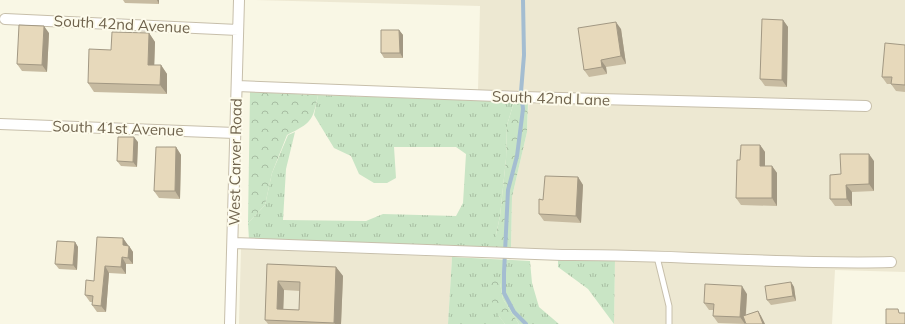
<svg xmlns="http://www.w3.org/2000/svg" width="905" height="324" font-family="Mulish,sans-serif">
	<defs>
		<pattern id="grass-tufts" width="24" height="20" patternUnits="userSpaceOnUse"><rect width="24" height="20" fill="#c9e5c5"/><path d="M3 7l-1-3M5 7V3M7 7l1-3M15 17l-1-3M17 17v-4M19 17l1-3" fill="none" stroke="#a7bda2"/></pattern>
		<pattern id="forest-crowns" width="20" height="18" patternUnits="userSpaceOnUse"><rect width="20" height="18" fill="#c9e5c5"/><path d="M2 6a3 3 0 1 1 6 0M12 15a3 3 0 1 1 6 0" fill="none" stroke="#a7bda2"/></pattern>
	</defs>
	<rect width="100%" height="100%" fill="#f9f7e5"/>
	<!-- residential -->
	<path fill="#ede8d2" d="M255,0H905V272L835,270L832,324H614L615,251H562L511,248L512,197L527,132L529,93L478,90L480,6Z
		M241,249L452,257L448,324H239Z"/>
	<!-- grass -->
	<path fill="url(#grass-tufts)" d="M318,95L514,102L507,125L506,159L500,216L496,235V248L249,240L248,223L265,205L272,173L288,135L295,132L286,169L283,220L366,221L383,214L456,216L463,203L466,154L456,147H394L396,178L387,183H374L359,174L351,156L334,148L314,115Z
		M452,257L530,261L532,283L539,307L559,324H519L503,299L500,283L499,316L505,324H448Z
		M558,259H615L614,324L588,289L558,267Z"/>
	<!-- forest -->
	<path fill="url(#forest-crowns)" d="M250,92L318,95C313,121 311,123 287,135L272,173L265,205L248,223Z
		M514,102L528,103L527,132L512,197L511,248H496V235L500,216L506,159L507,125Z
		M492,275L500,283L503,299L519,324H505C496,314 486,291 488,277Z"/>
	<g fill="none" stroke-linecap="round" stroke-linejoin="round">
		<!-- stream -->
		<path stroke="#a4bdd1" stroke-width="4" d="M523,0L524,55L521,92L523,109L517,156L508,190L504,273V293L514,312L526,324"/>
		<defs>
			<path id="lane" d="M657,257L669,306V324"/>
			<path id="street" d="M5,19L238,30
				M237,86L522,97L866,106
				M0,124L235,133
				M233,243L562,255C672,254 781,265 891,262
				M230,324L239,0"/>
		</defs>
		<!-- lane casing -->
		<use href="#lane" stroke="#c7bfab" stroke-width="7"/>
		<!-- street casing -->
		<use href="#street" stroke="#c7bfab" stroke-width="12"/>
		<!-- lane -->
		<use href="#lane" stroke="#fff" stroke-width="5"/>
		<!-- street -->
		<use href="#street" stroke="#fff" stroke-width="10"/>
	</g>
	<!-- wall -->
	<path fill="#c7bba1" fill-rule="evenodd" d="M123,0H159V4L125,3Z
		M783,20L788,27L787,87L765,86L760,79Z
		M621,29L626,64L606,67L607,74L589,77L584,70Z
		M399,30L403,35V58H384L381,53Z
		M49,33L47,72L22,71L17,64Z
		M149,33L155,42L154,65H161L167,74V94L94,92L88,83L111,50Z
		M905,45V92L896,91L891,84H887L882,77Z
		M138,142L137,167L121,166L117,161Z
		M760,145L765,152V166H772L777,173V206L741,205L736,198L740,160Z
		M176,147L181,155L180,199L159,198L154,191Z
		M874,161V191L852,192V206H835L830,199L841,174Z
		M578,177L583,185L581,223L544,221L539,214L543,200Z
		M123,238L128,246H129L133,252V264H126V274L109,273L106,312H97L92,305V302H90L85,295Z
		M75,242L78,247L77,270L59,269L55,264Z
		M267,264L336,267L343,276L341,324H268L265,320ZM284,290L300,291L299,310L283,309Z
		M791,282L794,287L796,301L771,305L767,300Z
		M747,294L746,315L758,311L761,316L765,324H746L745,321V324L718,323L713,316V310H709L704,303Z"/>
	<!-- shaded-wall -->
	<path fill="#a29883" d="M157,0H159V4Z
		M783,20L788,27L787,87L782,80Z
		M616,22L621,29L626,64L621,56Z
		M44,26L49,33L47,72L42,65Z
		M399,30L403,35V58L400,53Z
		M149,33L155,42L154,74L148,65Z
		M601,60L606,67L607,74L602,67Z
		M161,65L167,74V94L160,85Z
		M134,137L138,142L137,167L133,162Z
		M760,145L765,152V173L760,166Z
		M176,147L181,155L180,199L175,191Z
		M869,154L874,161V191L869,184Z
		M772,166L777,173V206L772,198Z
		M578,177L583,185L581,223L576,216Z
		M846,185L852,192V206L847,199Z
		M123,238L128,245V252L123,245Z
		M75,242L78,247L77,270L73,265Z
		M129,246L133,252V264L128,258Z
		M122,257L126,264V274L121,267Z
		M105,266L109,273L106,312L101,306Z
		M336,267L343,276L341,324H335L334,323Z
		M278,281L284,290L283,318L277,309Z
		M791,282L794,287L796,301L793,296Z
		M742,286L747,294L745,324L740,317Z
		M758,311L761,316L765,324H763Z"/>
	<!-- building -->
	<path fill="#e7d9bb" stroke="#a29883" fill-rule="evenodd" d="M762,19L783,20L782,80L760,79Z
		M616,22L621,56L601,60L602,67L584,70L578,28Z
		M19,25L44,26L42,65L17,64Z
		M381,30H399L400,53H381Z
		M112,32L149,33L148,65H161L160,85L88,83L89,49L111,50Z
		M885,43L905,45V85L891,84L892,77H882Z
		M118,137H134L133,162L117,161Z
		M741,145H760V166H772V198H736L737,160H740Z
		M156,147H176L175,191H154Z
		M840,154H869V184L846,185L847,199H830V175L841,174Z
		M545,176L578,177L576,216L539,214V199L543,200Z
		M97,237L123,238V245L129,246L128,258L122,257L121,267L105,266L101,306L92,305L93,296L85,295L86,280L94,281Z
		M57,241L75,242L73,265L55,264Z
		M267,264L336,267L334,323L265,320ZM278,281L300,282L299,310L277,309Z
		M791,282L793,296L767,300L765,286Z
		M705,284L742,286L740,317L713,316L714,304L704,303Z
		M886,309H898L899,313H905V324H886Z
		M758,311L763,324H746L743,316Z"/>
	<g text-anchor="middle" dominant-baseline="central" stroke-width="4" stroke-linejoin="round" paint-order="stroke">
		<!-- street labels -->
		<g font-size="15" fill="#6f634d" stroke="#fdfbeb">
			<text transform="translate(122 24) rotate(3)">South 42nd Avenue</text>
			<text transform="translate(551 98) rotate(2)">South 42nd Lane</text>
			<text transform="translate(118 128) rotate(2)">South 41st Avenue</text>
			<text transform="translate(235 162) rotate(-89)">West Carver Road</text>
		</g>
	</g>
</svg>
